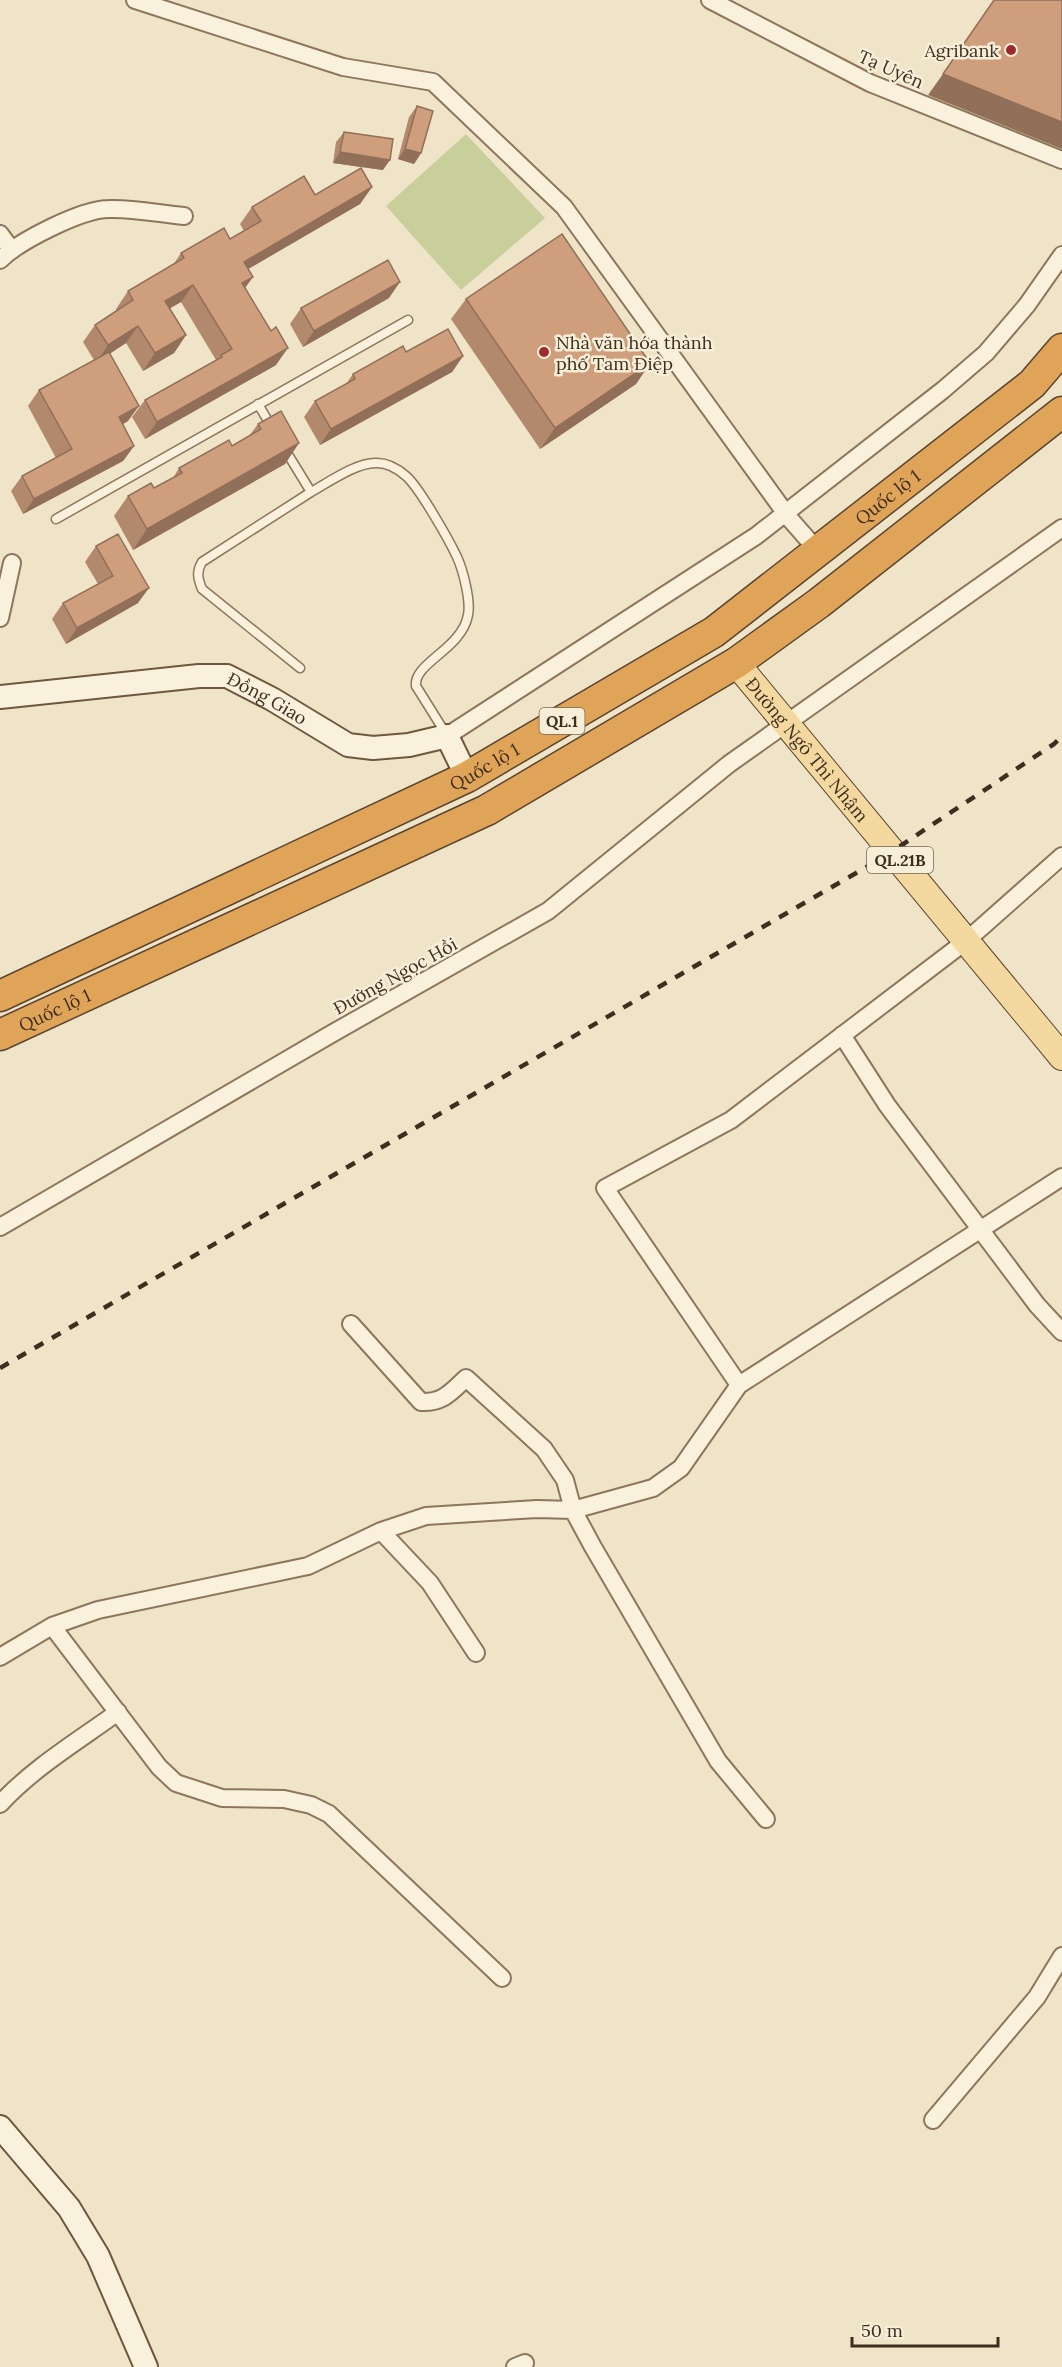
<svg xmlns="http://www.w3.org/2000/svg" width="1062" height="2367" font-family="Lora,serif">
	<rect width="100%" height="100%" fill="#f0e4c8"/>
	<!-- green -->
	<path fill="#c9cf9b" d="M466,134L545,218L461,290L386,206Z"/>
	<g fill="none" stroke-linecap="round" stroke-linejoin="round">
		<defs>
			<path id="lane" d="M258,404L271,426
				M284,448L311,492L202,562C196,572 198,579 202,589L300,668
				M311,492C329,482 357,462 377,463C387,463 398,469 406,476C419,487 449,540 457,557C463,570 471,601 468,615C462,649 413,663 416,686L446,734
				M56,519L408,320"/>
			<path id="street" d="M135,0L343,67L433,82L564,207L789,518L818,551
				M710,0L870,83L1062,160
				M0,234L11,249
				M0,260C19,241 82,209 109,209C134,208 160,214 184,216
				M0,618L12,563
				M447,736L756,536L943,390L986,353L1027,305L1062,255
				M842,1035L887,1105L1037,1305L1062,1332
				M0,1227L333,1033L548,911L729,764L1062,528
				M351,1324L421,1402C443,1403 451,1392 466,1378L544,1449L565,1480L573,1510L593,1547L718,1761L766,1819
				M739,1385L605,1188L731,1120L966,941L1062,856
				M381,1531L430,1583L476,1653
				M52,1626L159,1767L176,1783L222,1798L284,1799L311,1805L329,1814L502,1978
				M0,1657L52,1626L98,1610L308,1566L381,1531L426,1516L537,1509L573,1510L653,1488L681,1468L739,1385L1062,1177
				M0,1804C33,1768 78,1741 118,1712
				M933,2120L1037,1997L1062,1956
				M515,2367L525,2363"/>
			<g id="secondary">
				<path id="s1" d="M0,697L199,676H227L272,699L348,745L373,748L409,745L447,736L467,777"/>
				<path d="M0,2127L69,2208L98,2256L146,2367"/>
			</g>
			<g id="primary">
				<path id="s2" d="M736,663L1062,1057"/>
			</g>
			<g id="highway">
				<path id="s3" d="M0,996L467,777L714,632L1032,384L1062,349"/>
				<path id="s4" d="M0,1035L487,810L736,663L819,603L1062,412"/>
			</g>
		</defs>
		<!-- lane casing -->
		<use href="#lane" stroke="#8d765c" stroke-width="11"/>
		<!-- street casing -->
		<use href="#street" stroke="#8d765c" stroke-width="20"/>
		<!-- secondary casing -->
		<use href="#secondary" stroke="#6f573f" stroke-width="26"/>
		<!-- primary casing -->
		<use href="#primary" stroke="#5b4430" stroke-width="28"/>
		<!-- highway casing -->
		<use href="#highway" stroke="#5b4430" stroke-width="33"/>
		<!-- lane -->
		<use href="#lane" stroke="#faf1dc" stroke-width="8"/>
		<!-- street -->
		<use href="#street" stroke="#faf1dc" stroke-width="16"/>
		<!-- secondary -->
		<use href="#secondary" stroke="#faf1dc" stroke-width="22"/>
		<!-- primary -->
		<use href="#primary" stroke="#f3d9a0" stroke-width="26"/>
		<!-- highway -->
		<use href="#highway" stroke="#e0a458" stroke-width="30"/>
		<!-- rail -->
		<path stroke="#3d2e20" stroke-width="4.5" stroke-dasharray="10 10" stroke-linecap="butt" d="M0,1368L882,858L1054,744L1062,736"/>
	</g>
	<!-- wall -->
	<path fill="#b2896c" d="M417,106L421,153L414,164L398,159L409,117Z
		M344,132L383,170L333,163L336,142Z
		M372,187L360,204L248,269L245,288L276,365L145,439L132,417L145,400L216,360L181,302L170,308L186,335L174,353L143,371L126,343L110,353L128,421L123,424L134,446L123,461L23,514L11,491L22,476L56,458L28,406L39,390L94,360L83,342L95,325L117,311L116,309L128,291L173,265L181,253L230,239L244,231L240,224L252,207L315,195Z
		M389,298L303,347L290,324L301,308Z
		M466,299L650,363L636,384L540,449L451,319Z
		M406,352L463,356L452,372L320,445L304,417L315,401L346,384L353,374Z
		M258,424L299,443L285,464L133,550L114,516L128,496L154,488L173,478L179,468L232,446L249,436Z
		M96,546L138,603L66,644L52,619L63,603L98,584L85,562Z"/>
	<!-- shaded-wall -->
	<path fill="#916f58" d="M943,74L1062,122V149L928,95Z
		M405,149L421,153L414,164L398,159Z
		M340,152L390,160L383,170L333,163Z
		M372,187L360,204L231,279L244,262Z
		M253,277L240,295L242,283Z
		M400,282L389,298L303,347L314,331Z
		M193,285L181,302L153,318L165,301Z
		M138,326L126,343L96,363L108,345Z
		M186,335L174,353L143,371L155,353Z
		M288,348L276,365L145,439L157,422Z
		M463,356L452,372L320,445L331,429Z
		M650,363L636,384L540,449L555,428Z
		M139,406L128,421L108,433L119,417Z
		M299,443L285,464L133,550L147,529Z
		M134,446L123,461L23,514L34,499Z
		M149,588L138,603L66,644L77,628Z"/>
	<!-- building -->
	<path fill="#cf9f7d" stroke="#916f58" stroke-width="1.5" d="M994,0H1062V122L943,74Z
		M417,106L433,111L421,153L405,149Z
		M344,132L393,139L390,160L340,152Z
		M361,168L372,187L244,262L253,277L242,283L271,331L276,327L288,348L157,422L145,400L222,357L221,355L232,349L193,285L165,301L186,335L155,353L138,326L108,345L95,325L133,300L128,291L184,258L181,253L224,228L230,239L261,221L252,207L304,176L315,195Z
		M562,234L650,363L555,428L466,299Z
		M388,260L400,282L314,331L301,308Z
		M448,329L463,356L331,429L315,401L355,379L353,374L403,346L406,352Z
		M109,352L139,406L119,417L134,446L34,499L22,476L72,449L39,390Z
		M281,411L299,443L147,529L128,496L151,483L154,488L182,473L179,468L229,440L232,446L261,429L258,424Z
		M118,534L149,588L77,628L63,603L113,576L96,546Z"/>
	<!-- markers -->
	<g fill="#9e2a2b" stroke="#f7eed8" stroke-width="2">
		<circle cx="1011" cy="50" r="6"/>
		<circle cx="544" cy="352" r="6"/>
	</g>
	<g text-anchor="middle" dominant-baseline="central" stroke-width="5" stroke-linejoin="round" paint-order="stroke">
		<!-- shield labels -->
		<g fill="#f7eed8" stroke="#756857" stroke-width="1.5">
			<rect x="539.5" y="708" width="45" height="26" rx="4.5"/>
			<rect x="867" y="847" width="66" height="26" rx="4.5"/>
		</g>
		<g font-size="16" font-weight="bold" fill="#3d2e20">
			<text x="562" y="721">QL.1</text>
			<text x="900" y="860">QL.21B</text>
		</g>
		<!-- poi labels -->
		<g font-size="18" fill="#3d2e20" stroke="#f7eed8" text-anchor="end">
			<text x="999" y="50">Agribank</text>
			<text x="556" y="342" text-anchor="start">Nhà văn hóa thành<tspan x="556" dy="21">phố Tam Điệp</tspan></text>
		</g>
		<!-- street labels -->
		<g font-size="18" fill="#3d2e20" stroke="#f7eed8">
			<text transform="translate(891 69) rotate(24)">Tạ Uyên</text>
			<text stroke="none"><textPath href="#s3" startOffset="1022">Quốc lộ 1</textPath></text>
			<text stroke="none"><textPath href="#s1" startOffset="274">Đồng Giao</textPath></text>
			<text stroke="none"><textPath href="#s2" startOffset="112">Đường Ngô Thì Nhậm</textPath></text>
			<text stroke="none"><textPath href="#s3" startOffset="536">Quốc lộ 1</textPath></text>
			<text transform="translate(395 976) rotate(-29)">Đường Ngọc Hồi</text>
			<text stroke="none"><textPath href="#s4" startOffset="60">Quốc lộ 1</textPath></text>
		</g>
	</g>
	<!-- scale -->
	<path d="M852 2337v9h146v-9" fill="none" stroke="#3d2e20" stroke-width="3"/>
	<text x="861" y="2337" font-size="18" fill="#3d2e20" stroke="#f7eed8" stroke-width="4.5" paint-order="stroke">50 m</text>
</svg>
